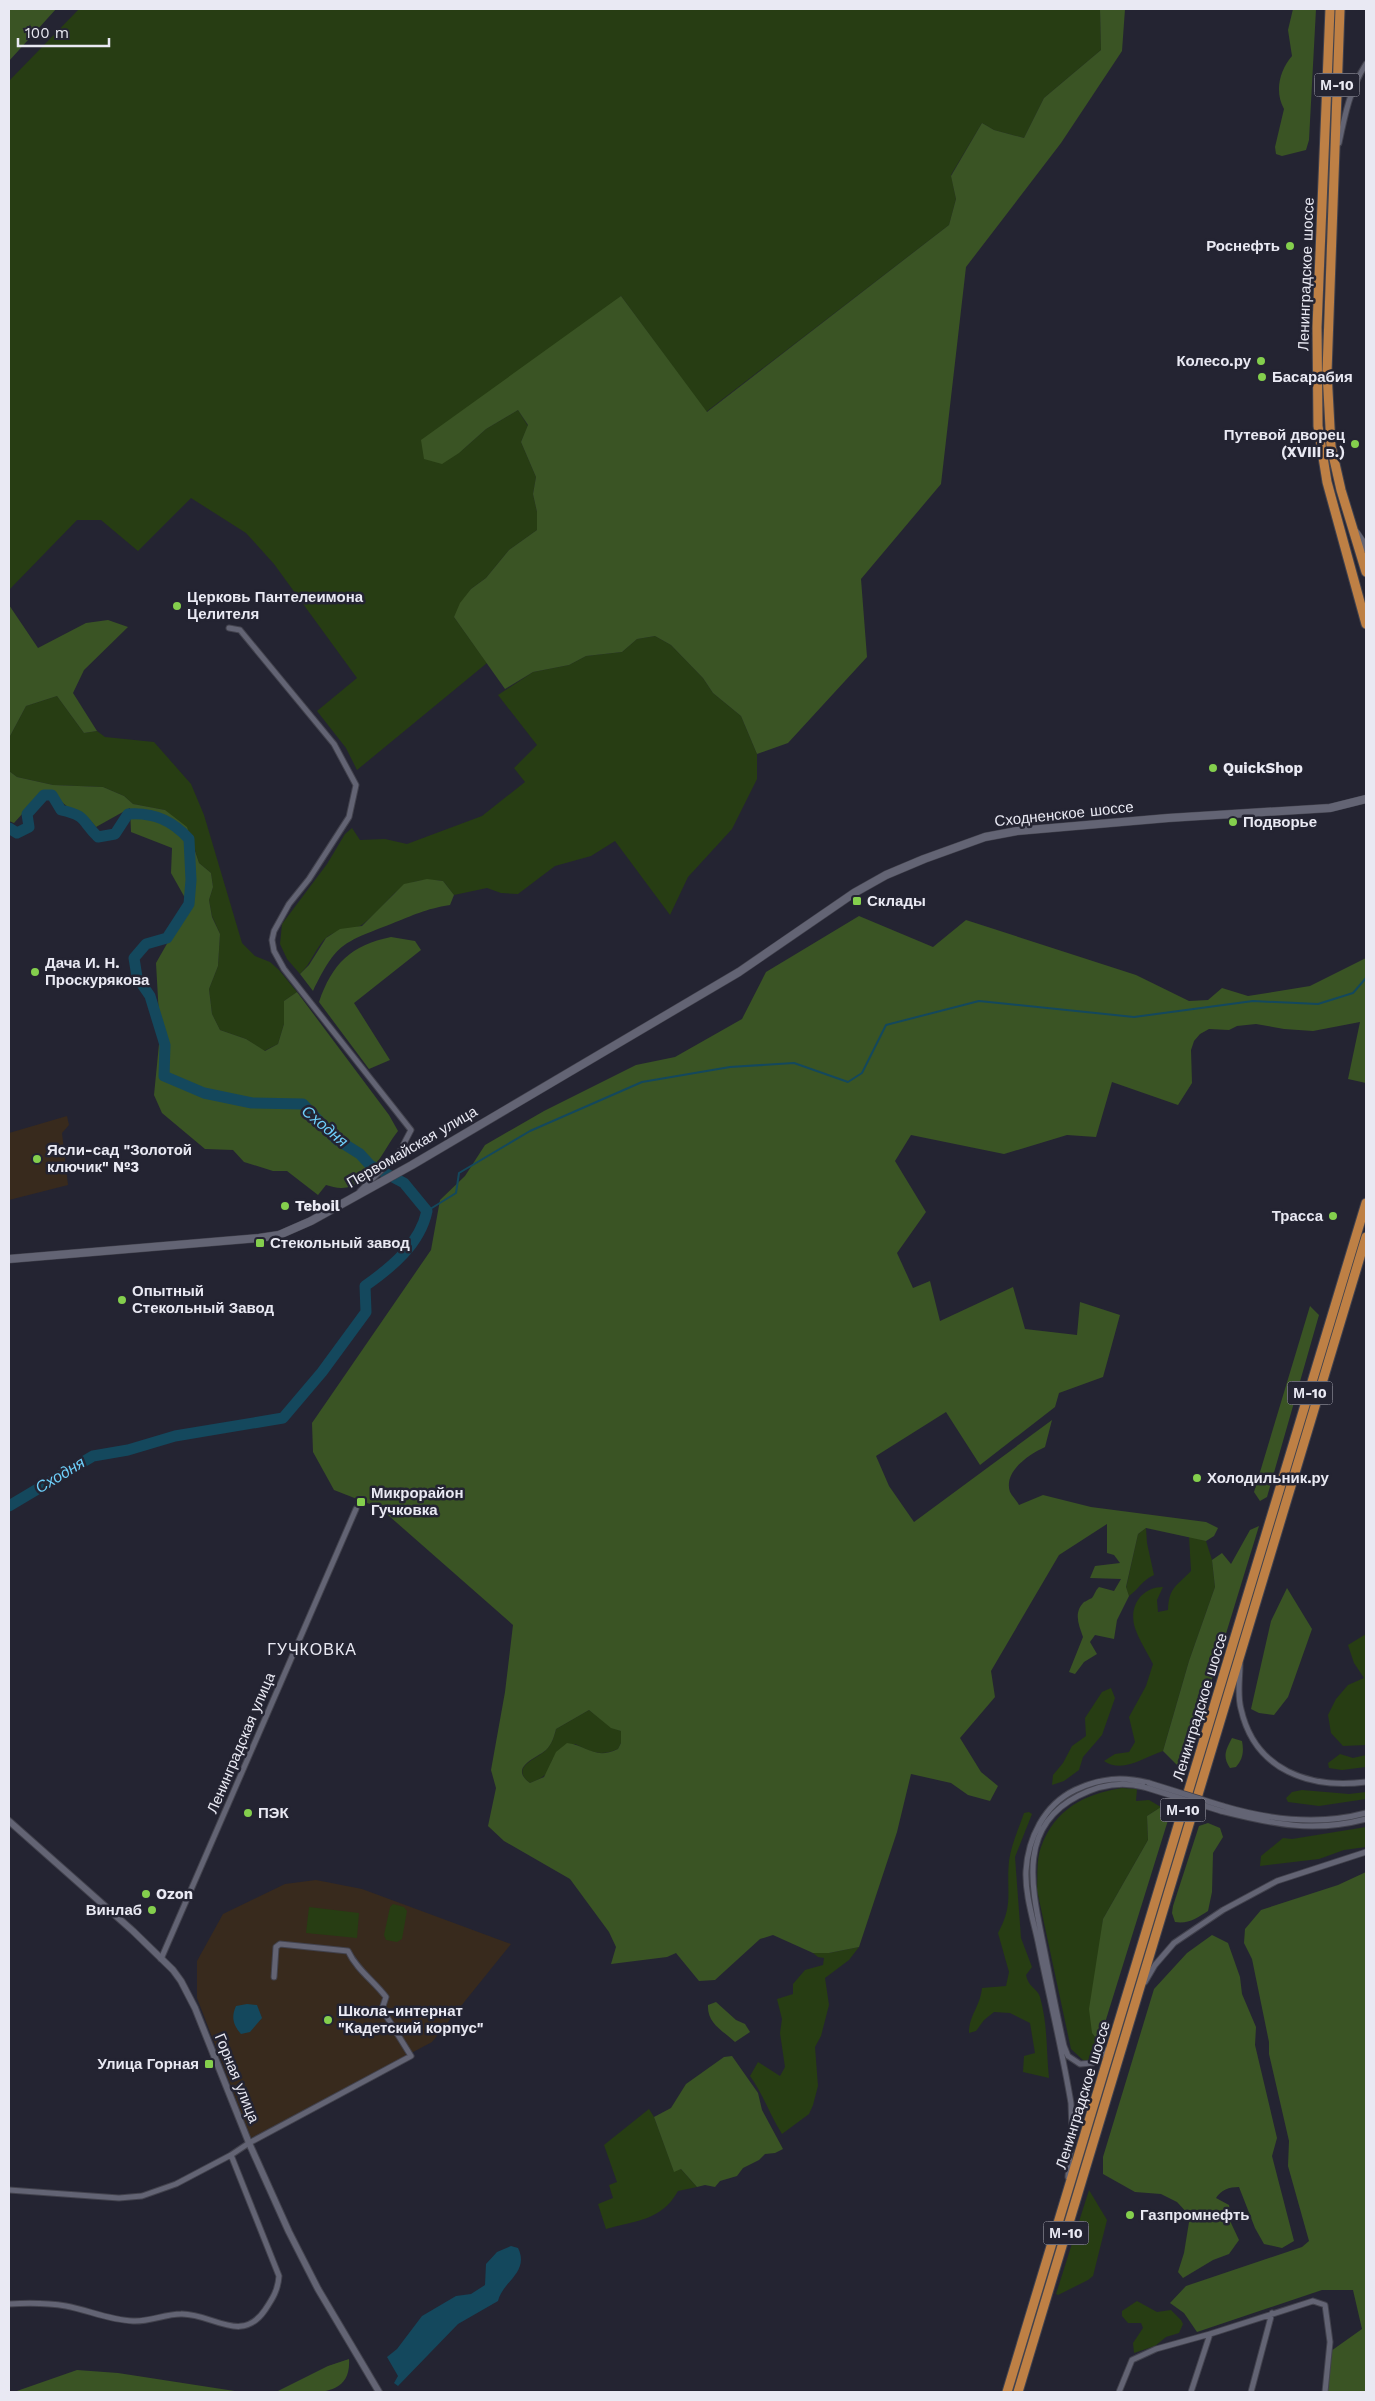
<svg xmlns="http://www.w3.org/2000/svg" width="1375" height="2401" font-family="'Work Sans',sans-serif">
	<rect width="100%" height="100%" fill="#242432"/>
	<!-- education -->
	<path fill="#382a1d" d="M67,1116L69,1125L62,1133L68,1185L9,1200V1133Z
		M316,1880L362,1889L511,1944L432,2042L251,2138L197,1998V1961L223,1914L285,1884Z"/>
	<!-- green -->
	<path fill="#273d13" d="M79,9H1100L1101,50L1044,98L1024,138L994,130L982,123L951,175L956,199L949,225L706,412L621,296L459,453L486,429L518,410L528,426L521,442L536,477L533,494L537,512V530L509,550L486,578L471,589L454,617L487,663L357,770L346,748L317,711L357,678L274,564L246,533L191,498L138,551L101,520H77L9,590V81Z
		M655,636L671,645L703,678L713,693L741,716L757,754V779L732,829L688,877L670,915L615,841L591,856L555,866L518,894L501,893L487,888L454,895L443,881C395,875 396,899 363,924C354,931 339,928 327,937C317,945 311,964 300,974L287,959L280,944L282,924L327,864L345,834L352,828L360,840L385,839L407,844L482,816L525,782L514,768L537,745L498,695L533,672L569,665L586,656L622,652L637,639Z
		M57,696L84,733L97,731L105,737L154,742L191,784L204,815L242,943L255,956L270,962L279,970L297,992L284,1001V1024L278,1044L264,1051L246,1039L220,1030L212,1014L209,989L218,966L220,934L212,916L209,900L213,887L211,873L199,863L195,850L165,810L133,804L124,796L103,787L53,785L17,777L9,771V738L26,706Z
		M1146,1528L1147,1543L1154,1575C1141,1581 1140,1588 1129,1596L1126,1588L1138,1534Z
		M1189,1536L1206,1541L1212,1560L1215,1587L1189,1661L1163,1751C1144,1757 1123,1774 1104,1761L1115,1754L1129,1752L1135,1742L1129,1717L1146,1686L1153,1664C1147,1652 1139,1640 1135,1628C1128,1606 1142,1587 1163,1587L1157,1600L1158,1612L1168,1610C1169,1587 1176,1587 1191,1571Z
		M1366,1634V1745L1343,1746L1331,1733L1328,1715L1336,1699L1348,1685L1364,1678L1354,1663L1348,1645Z
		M1111,1688L1115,1698L1102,1735L1083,1757L1079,1770L1064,1781L1052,1785L1053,1775L1063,1763L1072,1746L1086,1736L1085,1718L1102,1692Z
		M589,1710L611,1727L621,1731V1743L618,1749C600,1757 591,1752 575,1744L552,1760C550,1774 543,1778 530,1783C509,1767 537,1759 546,1750C552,1744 554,1737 556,1729Z
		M1340,1754L1353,1758L1366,1755V1767L1342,1770L1329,1768L1328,1763Z
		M1122,1788L1137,1789L1136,1801L1149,1800L1161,1807L1147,1816L1148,1840L1103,1919L1092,2032L1102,2049C1097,2057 1093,2061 1084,2061L1071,2049L1037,1890C1038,1877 1036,1860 1041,1847C1055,1809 1084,1794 1122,1788Z
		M1302,1790L1349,1794L1366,1792V1799L1319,1806L1288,1802L1286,1798L1292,1792Z
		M1029,1812L1032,1814L1015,1857L1021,1938L1032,1967L1026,1975C1028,1987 1038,1989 1040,1997C1048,2026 1046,2049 1049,2078L1023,2072L1024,2056L1035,2053L1030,2023L1010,2013L994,2012L984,2020L976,2031L969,2033C969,2015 980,2007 982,1988L1006,1986L1009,1972L998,1933C1014,1904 1006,1892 1009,1861C1011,1845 1019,1828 1024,1813Z
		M1366,1827V1847L1344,1850L1319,1859L1260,1866L1261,1856L1283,1838L1292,1839Z
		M393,1904L404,1907L407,1911L402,1939L397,1942L386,1940L384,1935L390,1907Z
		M309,1907L359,1913L357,1938L306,1933Z
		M859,1947L849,1960L825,1978L829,2005L821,2036L815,2047L818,2086L813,2105L809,2114L782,2134C770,2115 763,2094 750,2076L758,2062L780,2076L785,2067L780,2033L782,2019L777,1999L793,1994V1984L805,1970L823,1965L824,1958L818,1957L813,1953H829Z
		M649,2109L654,2117L674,2171L681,2169L697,2187L678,2191C661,2221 637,2220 606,2229L598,2204L613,2198L609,2185L617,2182L604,2145Z
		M1089,2190L1107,2220L1093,2276L1088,2280L1058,2295L1056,2294Z
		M1137,2301L1157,2312L1171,2310L1181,2320L1183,2324L1179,2333L1166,2337L1155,2346L1134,2353L1133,2343L1143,2328L1141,2323H1128L1122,2316V2311Z"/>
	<!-- forest -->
	<path fill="#3a5424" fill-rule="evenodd" d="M9,9H56L9,61Z
		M1100,9H1125L1122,51L1061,143L966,267L941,484L861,579L867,657L788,743L757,754L741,716L713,693L703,678L671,645L655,636L637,639L622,652L586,656L569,665L533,672L505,689L454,617L460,603L471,589L486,578L509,550L537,530V512L533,494L536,477L521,442L528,425L518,410L486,429L459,453L442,464L424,459L421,440L621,296L707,412L949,225L956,199L951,176L982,123L994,130L1024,138L1044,98L1101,50Z
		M1293,9H1316L1309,140L1306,150L1282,156L1276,154L1275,147L1284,109C1274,91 1280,70 1292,56L1288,30Z
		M9,605L38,648L86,623L108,620L128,627L84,670L73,693L97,731L84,733L57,696L26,706L9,738Z
		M9,771L17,777L53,785L103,787L124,796L133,804L165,810L187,827L199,863L211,873L213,887L209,900L212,917L220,934L218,966L209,989L212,1014L220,1030L246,1039L265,1051L278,1044L284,1024V1001L297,992L389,1115L398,1131C384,1148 368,1189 341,1188C336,1188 331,1186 326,1185L318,1195L287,1171H273L244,1162L233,1150L205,1149L162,1113L154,1095L160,1034L156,963L189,905L171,873L172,848L131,832L130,808L96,827C86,814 83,817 71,809C58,801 59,793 41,793L14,823L9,821Z
		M427,879L443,881L454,895L450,905C425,909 414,915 391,924C343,943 337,942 313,991L300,974L309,965L326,938L340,929L362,926L404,884Z
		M859,916L933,947L966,920L1136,975L1189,1001L1208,1000L1222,988L1248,996L1310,986L1366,958V1083L1348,1079L1360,1022L1313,1031L1284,1029L1256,1024L1237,1026L1229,1030L1209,1029L1200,1034L1194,1041L1191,1050L1192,1083L1178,1105L1112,1082L1096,1137L1067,1135L1004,1154L911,1135L895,1161L926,1212L897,1253L913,1288L930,1281L940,1321L1013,1287L1025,1329L1077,1335L1080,1302L1120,1315L1103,1377L1059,1393L1055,1407L980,1465L946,1412L876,1456L889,1486L914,1522L1052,1420L1045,1447C1030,1454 1003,1471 1010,1492C1012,1496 1017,1501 1019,1505L1043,1495L1091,1507L1206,1522L1218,1528L1214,1536L1206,1541L1146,1528L1138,1534L1126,1587L1129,1596L1117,1620L1114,1639L1095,1635L1090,1642L1097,1654L1084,1662L1075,1674L1069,1672L1083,1637C1079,1625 1073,1613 1084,1602C1085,1602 1091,1598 1092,1598C1095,1594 1095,1591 1099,1587L1114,1591L1121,1579L1090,1578L1095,1566L1120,1563L1114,1555L1107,1553V1524L1059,1555L991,1671L995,1697L960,1738L981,1772L998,1786L990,1801L968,1795L951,1783L911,1774L897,1832L859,1947L829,1953H813L773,1935L760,1939L715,1980L699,1981L676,1953L667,1957L611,1964L616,1947L609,1932L570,1879L504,1841L488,1826L496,1788L491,1770L505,1692L513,1625L380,1508L334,1490L313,1452L312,1423L431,1250L440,1200L465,1176L485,1145L544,1111L636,1065L675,1057L742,1019L766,972ZM589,1710L611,1728L621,1731V1743L618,1749C594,1760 589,1746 567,1743L556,1752L544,1777L530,1783C508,1767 537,1758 546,1750C552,1744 554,1737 556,1729Z
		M391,937L415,941L421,950L354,1003L390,1060L369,1069L319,1002C332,964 351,945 391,937Z
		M1310,1306L1319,1315L1267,1497L1260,1501L1254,1492Z
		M1259,1526L1186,1764L1182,1770L1163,1751L1189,1661L1215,1587L1212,1560L1222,1553L1231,1564L1250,1530Z
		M1287,1588L1312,1629L1288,1697L1274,1715L1259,1713L1251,1709L1271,1621Z
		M1232,1738L1242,1741C1244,1751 1243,1759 1236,1767L1230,1768C1222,1756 1226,1750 1232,1738Z
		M1161,1807L1169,1817L1099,2042L1092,2033L1089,2009L1103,1919L1148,1840L1147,1816Z
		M1208,1823L1220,1828L1223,1837L1213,1853L1212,1892L1208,1911C1197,1918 1189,1924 1175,1922L1172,1913L1173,1906L1199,1826Z
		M1366,1872V2392H1327L1331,2351L1362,2329L1353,2290H1322L1197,2332L1184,2313L1170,2303L1186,2286L1302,2247L1309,2241L1288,2166L1289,2141L1269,2054V2042L1252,1959L1244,1943L1245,1929L1261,1910L1338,1885Z
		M1212,1935L1228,1943L1240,1977L1242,1994L1256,2027L1255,2045L1277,2138L1272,2156L1294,2241L1282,2248L1264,2244L1255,2228L1239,2187C1229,2187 1221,2190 1216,2198L1229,2205L1231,2223L1239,2240L1229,2254L1213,2260L1183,2278L1178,2272L1184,2253L1190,2216L1177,2202L1161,2194L1135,2192L1103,2174V2157L1154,1989L1187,1953Z
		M716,2002L736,2020L745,2024L750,2032L735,2042C722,2030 707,2023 708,2005Z
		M732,2056L758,2093L762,2110L783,2149L775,2153L765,2154L759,2160L743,2168L737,2176L720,2181L715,2187L705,2185L697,2187L681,2169L674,2172L654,2117L671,2108L686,2084L724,2057Z
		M349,2359C352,2401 306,2392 276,2392L328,2366Z
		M77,2370L118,2373L241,2392H14Z"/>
	<!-- water -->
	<path fill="#14485d" d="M247,2004L257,2005L262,2018L250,2032L241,2034C233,2025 231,2017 236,2006Z
		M511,2246L518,2248C530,2272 502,2282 498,2301L458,2324L398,2386L394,2383L398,2376L387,2357L397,2349L422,2316L456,2296L471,2294L485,2285L486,2264L497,2252Z"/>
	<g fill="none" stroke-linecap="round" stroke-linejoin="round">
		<!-- stream -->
		<path stroke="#14485d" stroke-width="2" d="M427,1211L456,1193L459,1173L530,1131L642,1082L730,1067L794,1063L848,1082L862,1073L886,1025L979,1001L1134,1017L1253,1001L1318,1004L1353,993L1366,978"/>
		<!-- river -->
		<path stroke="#14485d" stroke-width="11" d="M9,828L17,833L29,827L27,814L44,795H52L61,810C88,816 81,821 98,837L115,834L128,814C153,812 172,820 189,839L191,880L189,904L167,938L146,944L134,958L137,977L150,996L165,1045L164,1076L204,1093L252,1103L303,1104L336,1139L360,1154L370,1165L404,1183L427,1211C420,1244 392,1267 365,1286L366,1312L322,1372L283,1418L175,1436L128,1450L93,1456L9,1506"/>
		<defs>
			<path id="minor" d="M1339,143C1345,114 1350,89 1366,64
				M229,628L240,630L334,744L356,785L349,817L309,879L289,904L274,931L272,940L274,951L284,969L411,1130L399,1153L360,1191
				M1240,1664C1240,1678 1237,1695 1241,1709C1255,1771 1310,1789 1366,1782
				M1223,1806C1270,1820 1318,1826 1366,1813
				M1221,1811C1273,1824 1313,1833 1366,1819
				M161,1959L356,1509
				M1145,1982L1155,1965L1174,1943L1223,1910L1277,1881L1366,1852
				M1108,2049L1093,2063L1080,2064L1068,2056L1064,2046C1057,2015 1051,1984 1045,1953C1034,1896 1013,1829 1078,1796C1099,1785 1121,1781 1144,1787
				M1068,2177L1072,2132L1071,2103C1062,2049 1049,1996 1038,1942C1033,1919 1025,1894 1026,1871C1028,1838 1044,1805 1075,1790C1101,1778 1122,1776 1149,1783
				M9,2190L119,2198L142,2196L176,2184L231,2155L249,2143L411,2056L382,2009L386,1997C374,1981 357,1970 348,1951L280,1944L276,1947L274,1977
				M9,2304C26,2303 48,2303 66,2306C88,2310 109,2320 133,2321C149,2322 165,2314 181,2314C212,2313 241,2345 265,2310C273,2298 278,2290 279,2276L231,2155
				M1119,2392L1132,2360L1156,2349L1210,2334
				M1191,2392L1210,2334L1313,2301L1325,2305L1330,2342L1325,2392
				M1251,2392L1272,2313"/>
			<path id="tertiary" d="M9,1821L133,1931L173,1970L181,1981L195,2008L249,2143L289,2232L318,2289L379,2392"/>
			<path id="secondary" d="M1356,533L1366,548
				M9,1259L259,1238L279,1235L311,1221L412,1165L739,972L854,893L886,875L924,859L985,837L1017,831L1168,818L1330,808L1366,799"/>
			<path id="trunk" d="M1330,9L1317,327L1318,426L1327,482L1366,624
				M1340,9L1327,372L1331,446L1341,490L1366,572
				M1007,2392L1366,1203
				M1018,2392L1366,1237"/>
		</defs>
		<!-- minor casing -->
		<use href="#minor" stroke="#42424d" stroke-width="7"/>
		<!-- tertiary casing -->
		<use href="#tertiary" stroke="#42424d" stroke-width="8"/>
		<!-- secondary casing -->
		<use href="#secondary" stroke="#42424d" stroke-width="9"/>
		<!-- trunk casing -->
		<use href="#trunk" stroke="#42424d" stroke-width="11"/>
		<!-- minor -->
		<use href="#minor" stroke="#636474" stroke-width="5"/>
		<!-- tertiary -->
		<use href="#tertiary" stroke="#636474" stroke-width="6"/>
		<!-- secondary -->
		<use href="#secondary" stroke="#636474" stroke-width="8"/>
		<!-- trunk -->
		<use href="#trunk" stroke="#be8045" stroke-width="9"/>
		<defs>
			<path id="minor-bridge" d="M1149,1783L1223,1806
				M1144,1787L1221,1811"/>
		</defs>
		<!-- minor-bridge casing -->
		<use href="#minor-bridge" stroke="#42424d" stroke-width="7" stroke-linecap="butt"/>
		<!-- minor-bridge -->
		<use href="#minor-bridge" stroke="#636474" stroke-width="5"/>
	</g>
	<!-- markers -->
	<g fill="#84cf4d" stroke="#242432" stroke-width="2">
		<circle cx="1290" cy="246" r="5"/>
		<circle cx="1261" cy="361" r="5"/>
		<circle cx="1262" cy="377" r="5"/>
		<circle cx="1355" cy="444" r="5"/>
		<circle cx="177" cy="606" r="5"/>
		<circle cx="1213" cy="768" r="5"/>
		<circle cx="1233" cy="822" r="5"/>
		<rect x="852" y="896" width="10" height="10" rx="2.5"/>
		<circle cx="35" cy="972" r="5"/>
		<circle cx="37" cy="1159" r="5"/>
		<circle cx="285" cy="1206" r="5"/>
		<circle cx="1333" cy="1216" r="5"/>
		<rect x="255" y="1238" width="10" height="10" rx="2.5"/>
		<circle cx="122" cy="1300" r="5"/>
		<circle cx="1197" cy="1478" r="5"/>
		<rect x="356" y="1497" width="10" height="10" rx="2.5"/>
		<circle cx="248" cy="1813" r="5"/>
		<circle cx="146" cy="1894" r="5"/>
		<circle cx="152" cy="1910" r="5"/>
		<circle cx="328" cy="2020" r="5"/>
		<rect x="204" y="2059" width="10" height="10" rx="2.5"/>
		<circle cx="1130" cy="2215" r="5"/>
	</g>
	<g text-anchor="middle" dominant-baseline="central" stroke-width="5" stroke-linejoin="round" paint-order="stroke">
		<!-- shield labels -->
		<g fill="#242432" stroke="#aeaeb9" stroke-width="1">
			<rect x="1314.5" y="73.5" width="45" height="23" rx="4"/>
			<rect x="1287.5" y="1381.5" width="45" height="23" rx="4"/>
			<rect x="1160.5" y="1798.5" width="45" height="23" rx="4"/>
			<rect x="1043.5" y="2221.5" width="45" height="23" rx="4"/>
		</g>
		<g font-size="14" font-weight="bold" fill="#e9e9f3">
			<text x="1337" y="85">М-10</text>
			<text x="1310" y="1393">М-10</text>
			<text x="1183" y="1810">М-10</text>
			<text x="1066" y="2233">М-10</text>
		</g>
		<!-- poi labels -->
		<g font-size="15" font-weight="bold" fill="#e9e9f3" stroke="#242432" text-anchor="start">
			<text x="1280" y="246" text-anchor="end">Роснефть</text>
			<text x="1251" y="361" text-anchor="end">Колесо.ру</text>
			<text x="1272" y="377">Басарабия</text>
			<text x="1345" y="435" text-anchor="end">Путевой дворец<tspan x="1345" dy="17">(XVIII в.)</tspan></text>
			<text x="187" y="597">Церковь Пантелеимона<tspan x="187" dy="17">Целителя</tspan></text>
			<text x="1223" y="768">QuickShop</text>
			<text x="1243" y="822">Подворье</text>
			<text x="867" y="901">Склады</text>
			<text x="45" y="963">Дача И. Н.<tspan x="45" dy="17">Проскурякова</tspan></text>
			<text x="47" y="1150">Ясли-сад "Золотой<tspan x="47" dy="17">ключик" №3</tspan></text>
			<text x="295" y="1206">Teboil</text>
			<text x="1323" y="1216" text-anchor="end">Трасса</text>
			<text x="270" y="1243">Стекольный завод</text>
			<text x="132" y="1291">Опытный<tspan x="132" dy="17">Стекольный Завод</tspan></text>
			<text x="1207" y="1478">Холодильник.ру</text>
			<text x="371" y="1493">Микрорайон<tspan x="371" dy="17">Гучковка</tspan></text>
			<text x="258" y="1813">ПЭК</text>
			<text x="156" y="1894">Ozon</text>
			<text x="142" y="1910" text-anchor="end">Винлаб</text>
			<text x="338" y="2011">Школа-интернат<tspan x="338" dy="17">"Кадетский корпус"</tspan></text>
			<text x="199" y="2064" text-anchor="end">Улица Горная</text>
			<text x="1140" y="2215">Газпромнефть</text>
		</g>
		<!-- street labels -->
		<g font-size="15" fill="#e9e9f3" stroke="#242432">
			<text transform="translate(1306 274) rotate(-88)">Ленинградское шоссе</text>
			<text transform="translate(1064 814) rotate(-6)">Сходненское шоссе</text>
			<text transform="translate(412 1147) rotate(-30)">Первомайская улица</text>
			<text transform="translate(1200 1707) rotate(-73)">Ленинградское шоссе</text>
			<text transform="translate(241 1743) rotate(-67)">Ленинградская улица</text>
			<text transform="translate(237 2078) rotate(68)">Горная улица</text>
			<text transform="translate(1083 2095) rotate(-73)">Ленинградское шоссе</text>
		</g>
		<!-- water labels -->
		<g font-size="16" font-style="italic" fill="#6ecffa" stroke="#242432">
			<text transform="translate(325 1126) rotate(40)">Сходня</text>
			<text transform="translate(60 1475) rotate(-31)">Сходня</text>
		</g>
		<!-- neighbourhood labels -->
		<g font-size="16" letter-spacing="1" fill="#e9e9f3" stroke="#242432">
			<text x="312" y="1649">ГУЧКОВКА</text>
		</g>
	</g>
	<!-- border -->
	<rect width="1375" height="2401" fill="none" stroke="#e9e9f3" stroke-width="20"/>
	<!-- scale -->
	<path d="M18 38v8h91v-8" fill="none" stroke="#e9e9f3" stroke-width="2.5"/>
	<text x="25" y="38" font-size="15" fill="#e9e9f3" stroke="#242432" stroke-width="4" paint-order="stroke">100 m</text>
</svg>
